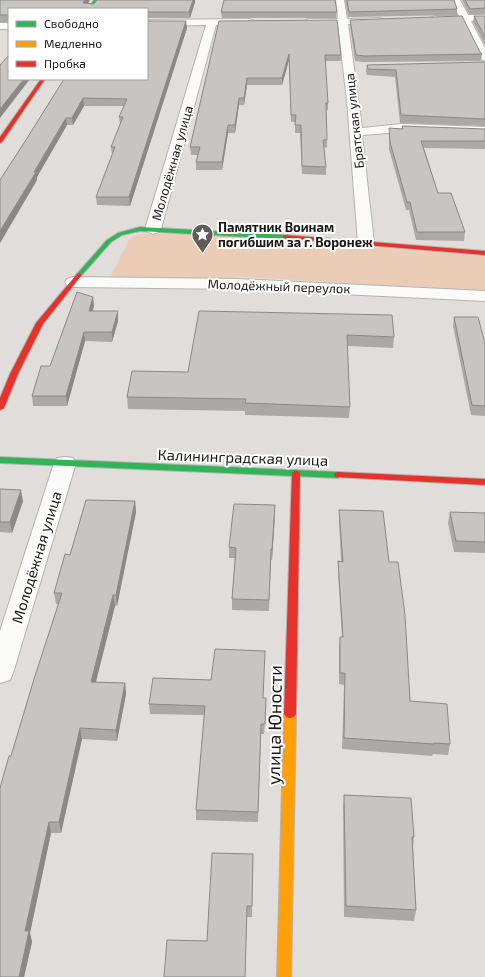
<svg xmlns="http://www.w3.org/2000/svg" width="485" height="977" font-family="'Exo 2',sans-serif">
	<rect width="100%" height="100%" fill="#e1ddda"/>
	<!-- green -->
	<path fill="#eaccb7" d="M141,234H194L485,255V291L244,277L196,279L112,278L111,276L129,240L134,236Z"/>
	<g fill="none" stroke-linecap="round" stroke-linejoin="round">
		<defs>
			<path id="street" d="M336,0H344L347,19L380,18L385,21L380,24H348L362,128L401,124L485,127V135L401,132L362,135L374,243L371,246L366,248L361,246L358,243L347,101L338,24L308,25L303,22L308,19H338Z
				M452,0H460L468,15H485V21H471L485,48V61L480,58L462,21L434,22L429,19L434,16H459Z
				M250,19L255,22L253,24L216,25L161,229L158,232L153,234L148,232L145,229L206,25L147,26V20Z
				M0,23H9V29H0Z
				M73,277L237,279L485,291V301L237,289L73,287L67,285L65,282L67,279Z
				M65,457L73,458L76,463L13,673L10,680L0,683V631L54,463L57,458Z"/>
			<path id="fast" d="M94,0H98L92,9H88Z
				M140,227L285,235L288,237L285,239L140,231L122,235L111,242L81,276H77V274L107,240L118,233Z
				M0,457L338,472L342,475L338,478L0,463Z"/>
			<path id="slow" d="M290,710L294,711L296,714L291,977H277L284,714L286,711Z"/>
			<path id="jam" d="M41,79H45L2,142L0,143V137Z
				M285,235L485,251V255L283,238V236Z
				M79,273L81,274V276L43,324L18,374L4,408L0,410V398L10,374L36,323L77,274Z
				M296,470L300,473L296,714L294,717L290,718L286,717L284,714L292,473Z
				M338,472L485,479V485L335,477L334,475L335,473Z"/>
		</defs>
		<!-- street casing -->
		<use href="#street" stroke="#b5b2af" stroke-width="2"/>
		<!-- fast casing -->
		<use href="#fast" stroke="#b5b2af" stroke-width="2"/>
		<!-- slow casing -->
		<use href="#slow" stroke="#b5b2af" stroke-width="2"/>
		<!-- jam casing -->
		<use href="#jam" stroke="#b5b2af" stroke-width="2"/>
		<!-- street -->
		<use href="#street" fill="#fafaf9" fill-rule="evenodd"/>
		<!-- fast -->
		<use href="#fast" fill="#30b455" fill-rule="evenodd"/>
		<!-- slow -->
		<use href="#slow" fill="#ff9f0a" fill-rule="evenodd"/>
		<!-- jam -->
		<use href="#jam" fill="#e5322d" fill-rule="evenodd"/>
	</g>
	<!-- wall -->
	<path fill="#aba9a6" d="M0,0H90L88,3L94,4L97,0H195V2L190,18H147V9H9V22H0Z
		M345,0H454L457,9V15L348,17Z
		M462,0H485V14H469Z
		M221,12H337L336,18H222Z
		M474,16H485V45L473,22Z
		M350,20L480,52L482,54L481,61L364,62L355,61L350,26Z
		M219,21L341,55V61H325L328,103V110H326L327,140V148L324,147L326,167V175L302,174L300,133H295V122H291L289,60L282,85H247L244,105H239L235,133H228L222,170H196V162L198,155H191L190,147Z
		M187,28L130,206L97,205L96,197L112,155L111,147L120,125L119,117L124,106H84L73,125H67L37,177V180L0,243V180L24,143L64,79Z
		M485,62V126L400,123L395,77L367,75L366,71L367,65Z
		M402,126L485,129V149L424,148L438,193L465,232L464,241L416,240L409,210H406L389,149V128L402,129Z
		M93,297L94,306L93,311H118V321L112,342L85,341L67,406H33L32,396Z
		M199,311L394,337L393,348L347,346L350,407L349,418L245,415V411L128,409L127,397L188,372Z
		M454,317L485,343V416L471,415L453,326Z
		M0,489L23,501L12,533L0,532Z
		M135,501L136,512L117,606H115L96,682L125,683L126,694L117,741L82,739L61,833H51L30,933L32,942L24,977L11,756L59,604H56L54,593L70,555Z
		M275,505L272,560H271L269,611L232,610V599L235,558H229V547Z
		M339,510L389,562L410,701L450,744L448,755L433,754L432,756L342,749L344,685L339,684V648L340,637H342L338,572V561H341L339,521Z
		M450,512L485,513V553L454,552L448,523Z
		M263,698L266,708L264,734H261L258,822L196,820V810L204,715L150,714L149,704Z
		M344,795L414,837L413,847L416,910L414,921L344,917L343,806Z
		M253,854L252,917H247L245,977L207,941Z"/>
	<!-- shaded-wall -->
	<path fill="#8b8987" d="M85,0H90L84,9L83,3Z
		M193,0H195V2L190,18L189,12Z
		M186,21L187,28L130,206L129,197Z
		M289,54V60L282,85V78Z
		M247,78V85L244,105V98Z
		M24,79H30L0,118V109Z
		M83,98L84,106L73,125L72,118Z
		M239,98V105L235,133V125Z
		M66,118L67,125L37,177V180L0,243V231Z
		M228,125V133L222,170V162Z
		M93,297L94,306L90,320L89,311Z
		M118,311V321L112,342V332Z
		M84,332L85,341L67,406L66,396Z
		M21,490L23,501L12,533L10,522Z
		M135,501L136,512L117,606L116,595Z
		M275,505V516L272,560V549Z
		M113,595L115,606L93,693L91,682Z
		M125,683L126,694L117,741L116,730Z
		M80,728L82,739L61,833L59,822Z
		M49,822L51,833L30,933L32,942L24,977H19L25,931Z"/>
	<!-- building -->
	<path fill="#c7c4c1" stroke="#8b8987" d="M0,0H85L83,3L94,4L97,0H193L189,12H147V9H9V15H0Z
		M224,0H335L337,12H221Z
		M347,0H454L457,9L349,12Z
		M465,0H485V8L470,9Z
		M462,16L480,52L482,54L365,56L356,55L350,20Z
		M474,16H485V37Z
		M337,20L341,55H325L328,103H326L327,140H323L326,167L302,166L301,125H295L296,115H291L289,54L282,78H247L244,98H239L235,125H228L222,162H196L200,147H190L219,21Z
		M147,21H186L129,197H96L115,147H111L123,117H119L127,99L83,98L72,118H66L34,172H36L0,231V180L24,143L64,79H147Z
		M9,55V79H24L0,109V65Z
		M485,62V119L401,115L396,70L368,69L367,65Z
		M402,126L485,129V141H421L438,193H451L465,232H417L410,202H407L390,142L389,128L403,129Z
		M77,292L93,297L89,311H118L112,332H84L66,396H32L41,366H50Z
		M199,311L392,315L394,337L347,335L350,407L245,403L246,399L127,397L132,371L188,372Z
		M454,317H478L485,343V406L472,405Z
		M0,489L21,490L10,522H0Z
		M86,500L135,501L116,595H113L91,682L125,683L116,730L80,728L59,822H49L25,931H29L19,977H0V788L9,756H11L34,679L62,593H54L65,554L70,555Z
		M234,504L275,505L272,549H271L269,600L232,599L236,548L229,547Z
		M339,510L383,511L389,562H398L405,615L410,701L447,704L450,744L434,743V744L344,738L345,673H340V637H343L338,561L343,562Z
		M450,512L485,513V542L456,541Z
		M215,649L265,651L263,698H266L265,724H261L258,812L196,810L205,706L149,704L153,678L211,680Z
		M344,795L411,798L414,837H412L416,910L346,906Z
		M212,853L253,854L252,906H247L245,977H164L167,940L207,941Z"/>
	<!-- icons -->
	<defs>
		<symbol id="sight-pin" viewBox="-11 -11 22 30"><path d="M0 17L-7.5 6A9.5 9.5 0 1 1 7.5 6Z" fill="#5f5c5a" stroke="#fff"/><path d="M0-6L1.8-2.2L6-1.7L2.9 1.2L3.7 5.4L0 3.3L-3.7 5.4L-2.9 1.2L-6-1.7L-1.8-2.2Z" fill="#fff"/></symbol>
	</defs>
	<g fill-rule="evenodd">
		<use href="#sight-pin" x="190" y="222" width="25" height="34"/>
	</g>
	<g text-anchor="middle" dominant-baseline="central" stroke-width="4" stroke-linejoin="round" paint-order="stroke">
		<!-- far-street labels -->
		<g font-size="13" fill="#191715" stroke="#fff">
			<text transform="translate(354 121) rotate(-96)">Братская улица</text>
			<text transform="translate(172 163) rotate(-74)">Молодёжная улица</text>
			<text transform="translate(279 286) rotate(2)">Молодёжный переулок</text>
		</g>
		<!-- far-poi labels -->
		<g font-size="13" font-weight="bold" fill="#191715" stroke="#fff" text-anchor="start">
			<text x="218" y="227">Памятник Воинам<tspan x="218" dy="15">погибшим за г. Воронеж</tspan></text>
		</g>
		<!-- street labels -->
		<g font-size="15" fill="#191715" stroke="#fff">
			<text transform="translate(243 457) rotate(2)">Калининградская улица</text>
			<text transform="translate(36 557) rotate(-73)">Молодёжная улица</text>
		</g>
		<!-- near-street labels -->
		<g font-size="18" fill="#191715" stroke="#fff">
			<text transform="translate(274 725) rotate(-89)">улица Юности</text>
		</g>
	</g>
	<!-- legend -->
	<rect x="8" y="8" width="140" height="72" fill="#ffffff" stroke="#a3a2a1"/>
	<rect x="16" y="21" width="20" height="6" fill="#30b455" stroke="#a3a2a1"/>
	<text x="44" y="28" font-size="12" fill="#191715">Свободно</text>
	<rect x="16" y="41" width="20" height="6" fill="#ff9f0a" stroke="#a3a2a1"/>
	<text x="44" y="48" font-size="12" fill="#191715">Медленно</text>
	<rect x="16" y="61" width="20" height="6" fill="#e5322d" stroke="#a3a2a1"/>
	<text x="44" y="68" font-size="12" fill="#191715">Пробка</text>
</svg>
